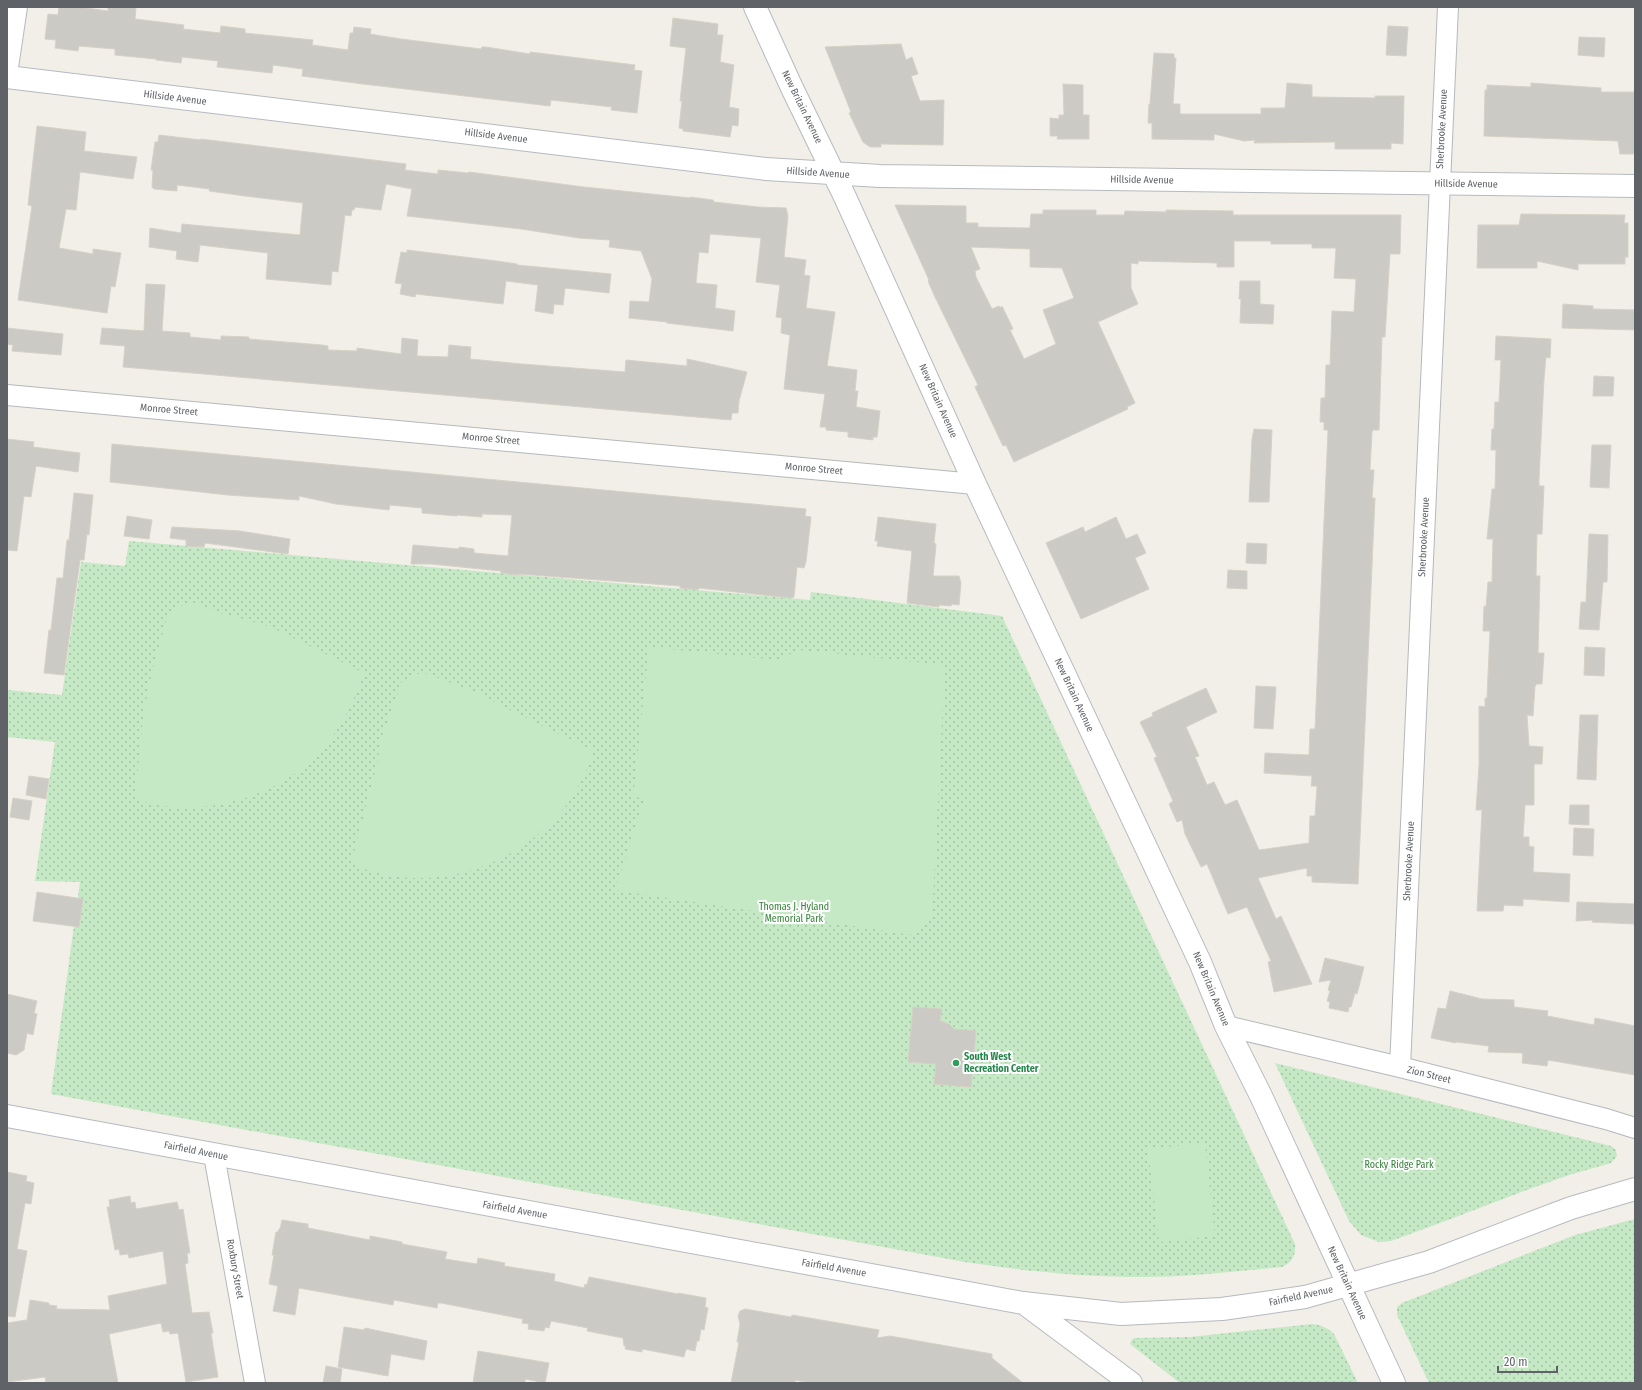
<svg xmlns="http://www.w3.org/2000/svg" width="1642" height="1390" font-family="'Fira Sans Condensed',sans-serif">
	<defs>
		<pattern id="green-dots" width="8" height="8" patternUnits="userSpaceOnUse"><rect width="8" height="8" fill="#c5e8c5"/><path d="M2 2h.1M6 6h.1" fill="none" stroke="#a3c0a4" stroke-width="1.8" stroke-linecap="round"/></pattern>
	</defs>
	<rect width="100%" height="100%" fill="#f1efe8"/>
	<!-- green -->
	<path fill="url(#green-dots)" d="M129,541L810,600L811,592L1002,616L1295,1244C1296,1256 1292,1262 1282,1267C1236,1271 1190,1277 1143,1277C1083,1277 1025,1271 965,1262L51,1094L80,882L35,881L55,742L7,737V690L62,695L81,562L125,566Z
		M1275,1063L1611,1146L1616,1150L1617,1156L1611,1163L1569,1175L1532,1188L1448,1220L1391,1241L1379,1242L1361,1235L1349,1221Z
		M1635,1219V1383H1429L1397,1315V1307L1402,1303L1575,1235Z
		M1313,1324C1321,1325 1328,1328 1334,1334L1358,1383H1180L1130,1344L1132,1340L1134,1338L1190,1337Z"/>
	<!-- pitch -->
	<path fill="#c5e8c5" d="M192,602L217,612L271,627L364,673C354,701 341,729 320,752C277,799 195,821 135,799L143,716L151,676L160,642L167,618L172,611L186,603Z
		M649,647L777,660L800,650L945,665L932,919L913,935L615,890L645,798L633,797Z
		M422,672L481,694L500,705L594,751C586,772 577,793 563,810C521,859 457,886 392,876C378,874 365,869 351,864L378,760L380,741L400,687L402,681Z
		M1205,1143L1215,1236L1159,1242L1148,1149Z"/>
	<!-- building -->
	<path fill="#cccac5" stroke="#d6d1c6" fill-rule="evenodd" d="M59,7H79L108,11V7H136L135,19L184,25L183,29L220,33L221,26L245,29V33L313,40L312,45L348,50L350,33H353L354,27L371,29L370,34L401,39L481,49L482,47H486L530,54V52L635,65L634,70L642,71L637,113L611,110L612,107L551,100L550,106L363,84L302,76L303,69L273,65L272,73L217,67L218,61L182,57L181,63L156,60V59L115,55V49L79,46L78,51L55,48L56,40L45,39L48,14L58,15Z
		M673,18L718,24L717,35H723L720,62L734,65L729,107L739,109L738,126L732,125L730,137L683,131V129L679,128L682,101H680L686,48L670,46Z
		M1388,26L1408,27L1406,56L1386,55Z
		M1579,37L1605,38L1604,57L1578,55Z
		M901,44L906,60L912,57L918,74L911,76L920,101L944,100L943,145L881,144V147H870L863,142L849,113L851,112L825,47Z
		M1154,53L1174,54V58H1176L1173,104H1180V114H1261V108H1285L1287,83L1312,85V97L1375,98V96H1404L1403,144L1391,143V149H1335V142L1254,143L1255,140L1244,141L1214,134V140L1152,139V123H1148L1149,104H1150Z
		M1531,83L1601,88V92H1635V154H1620L1618,141L1484,136L1485,90H1487V85L1531,87Z
		M1063,84L1083,85V115H1089V139H1057L1058,136H1050V118L1059,119V115H1064Z
		M37,126L86,132L84,151L137,157L133,179L80,172L76,210L66,209L59,248L93,254V249L121,253L115,287L111,286L107,313L18,300L32,206L28,205Z
		M159,135L201,140V139L406,164L405,170L438,174V170L468,173L469,172L584,187L690,198V197L713,200L714,202L758,207L786,208L788,216L784,257L806,260L804,275L810,276L806,308L835,312L827,366L857,370L855,391H858L856,407L880,411L877,437H873V440L848,437V432L826,430V427H820L825,394L784,389L790,335L781,333L782,318L776,317L780,285L756,282L761,238L710,234L708,253L699,252L696,283L717,285L715,308L735,311L733,331L667,323V322L629,318L630,301L649,302L652,279L641,251L609,247L610,240L579,238L521,229L407,216L412,189L386,184L381,210L355,207L354,210H352L351,216L345,215L338,272L332,271L331,285L266,279L268,253L200,245L198,262L176,259L177,251L149,247L150,228L181,233L182,224L300,235L303,203L245,196L209,191L210,189L177,185V191L154,189L152,187L153,170H151L155,142H158Z
		M895,205L966,206V223H978V227L1029,228L1030,227L1031,214H1043V210H1096V215H1124L1125,211L1166,212V210L1233,211V215H1401L1400,254H1390L1385,337H1382L1379,430H1373L1372,432L1370,470H1374L1372,498H1375L1358,884L1312,882V876H1307V868L1258,878L1276,919L1281,916L1312,984L1274,992L1268,962L1271,961L1247,907L1228,914L1207,864L1201,867L1185,834L1182,820L1177,822L1169,804L1173,801L1154,758L1157,757L1140,722L1153,716L1152,713L1206,688L1217,712L1186,727L1199,756L1195,757L1207,785L1214,782L1225,805L1237,800L1259,850L1309,843L1310,816H1315L1317,786H1311L1312,776L1264,773L1265,753L1309,755L1310,729H1315L1328,430H1324V422H1320L1321,398H1325L1326,365H1330L1332,311L1354,312L1356,279L1334,278L1336,248H1312V244H1271V241H1234V267H1217V263L1138,261V264L1131,263V288L1138,304L1098,322L1135,403L1127,407L1128,409L1014,462L1006,445L1003,446L975,387L978,385L934,295L928,281L929,280ZM971,247L1030,249V267L1062,268L1074,298L1043,310L1056,344L1024,359L1010,330L1013,329L1002,306L1000,308L999,306L992,309L976,277L975,271L980,269Z
		M1521,214L1625,215L1624,223H1628V257H1625V264H1578V270L1537,261V268H1477L1478,225H1519Z
		M407,250L497,261L517,264V265L611,274L609,293L565,288L563,305L554,304L553,314L535,311L538,285L506,281L503,304L416,294L415,297L400,294L402,284L395,283L401,252L407,253Z
		M1240,281H1260V304L1274,305L1273,324L1240,323L1241,299H1239Z
		M146,284L165,285L162,331L190,333V337L221,340V336L249,337V339L322,345L328,346V350L357,351V348L401,354L402,338L418,340L417,356L448,357L449,345L471,347L470,359L522,364L625,372L626,360L687,366V359L747,372L739,401L738,413H732L731,420L123,367L125,346L100,344L102,328L144,331Z
		M1563,304L1593,306V309L1635,310V330L1562,328Z
		M7,328L63,334L61,355L12,351L13,345L7,344Z
		M1496,336L1551,339L1550,358L1546,357L1544,379L1539,479V486H1544L1542,534H1537L1536,576H1540L1538,653H1544L1542,684H1536V686H1535L1533,716L1527,715L1529,746L1543,747L1542,764H1534V805H1525L1523,837H1529V846L1534,847L1533,872L1570,874L1569,902L1523,899V906L1504,905L1503,911H1477L1482,810H1476L1479,765V706L1485,707V698H1487L1490,631H1483L1484,606L1486,607L1488,582H1492L1493,539H1487L1492,489H1495L1496,450H1491L1492,429H1494L1495,402H1499L1501,360H1495Z
		M1594,376L1614,377L1613,396H1593Z
		M1254,429L1272,430L1269,502H1249L1252,439Z
		M7,439L34,442L33,447L80,453L78,472L36,466L31,497L24,496L17,551L7,550Z
		M112,444L806,509L805,516L811,517L806,562L804,568L797,567L794,597L790,598L699,588L698,590L680,588V586L519,574V575L501,573V571L431,564H411L413,545L459,549V547L474,549V553L508,556L512,515L482,514V517L457,515V516L422,513V508L390,505L389,510L336,504L299,496V500L228,495L110,482Z
		M1592,445H1611L1609,488L1590,487Z
		M74,493L93,495L89,535L87,534L84,560H80L64,675L44,673L49,630H51L57,578H63L67,540H69Z
		M127,516L152,520L149,539L124,536Z
		M878,517L936,524L934,542L936,545L933,576H959L961,583L959,605L952,604L951,606L939,605V607L907,603L912,551L877,546L878,541H875Z
		M1116,517L1126,539L1137,534L1146,553L1135,558L1149,589L1081,619L1046,543L1083,527L1085,532Z
		M172,527L240,531L290,539L288,554L205,543L204,547L186,546V540L170,538Z
		M1589,534L1608,535L1607,582H1603L1599,630L1579,629L1581,602H1586Z
		M1247,543L1267,544L1266,564L1246,563Z
		M1228,570L1247,571V589L1227,588Z
		M1585,647L1605,648L1604,676L1584,675Z
		M1256,686L1276,687L1273,729L1254,728Z
		M1580,715H1598L1596,780L1577,779Z
		M29,776L49,779L46,799L26,795Z
		M13,798L32,801L29,820L10,817Z
		M1570,805H1589V825L1569,824Z
		M1574,828L1594,829L1593,856L1573,855Z
		M37,892L83,899L79,927L33,921Z
		M1577,902L1634,904V924L1592,922L1593,920L1576,921Z
		M1325,958L1364,967L1357,994L1355,993L1351,1007H1349L1348,1012L1329,1008L1330,1002L1327,1001L1330,991L1328,990L1331,980L1319,982Z
		M1450,991L1482,999L1514,1000V1007L1548,1011L1547,1016L1553,1017L1594,1025L1595,1018L1635,1026V1075L1548,1060L1547,1066L1522,1063L1523,1053L1488,1052L1489,1046L1456,1042V1043L1431,1038L1438,1008L1446,1009Z
		M7,994L37,1001L34,1013L37,1014L33,1035L27,1033L24,1050L16,1055L7,1053Z
		M913,1007L942,1009L940,1021L949,1024L954,1029L976,1031L971,1087L934,1084L936,1064L908,1062Z
		M7,1172L27,1176L26,1181L34,1183L31,1204L25,1203L17,1249L27,1251L15,1317L7,1316Z
		M130,1196L131,1203L135,1202L136,1209L177,1202L179,1210L183,1209L190,1253H187L188,1263L185,1264L192,1313L209,1312L213,1333H211L218,1377L186,1382L178,1333L170,1334L169,1331L163,1332L161,1323L109,1334L118,1383H46L45,1377L7,1382V1323L27,1320L30,1300L49,1303V1305L57,1306L56,1309L110,1310L108,1296L167,1284L163,1251L129,1258L128,1254L120,1255L119,1249L115,1250L107,1207H110L109,1200Z
		M282,1220L308,1224V1228L370,1240V1236L402,1242V1244L447,1252L445,1259L477,1264L478,1258L505,1263L504,1266L555,1274L554,1281L584,1288L585,1284L587,1285L589,1277L678,1294V1293L706,1298L705,1307L708,1308L704,1330L701,1329L699,1341H697L695,1351L686,1349L684,1357L642,1349V1352L625,1349L626,1346H624L623,1338L587,1331L588,1328L551,1321L549,1328L545,1327L544,1331L528,1329L529,1324L522,1323L523,1319L441,1303H438L437,1308L394,1300L393,1305L299,1288L295,1315L273,1311L278,1286L269,1284L274,1255H272L276,1232H278L279,1229H280Z
		M745,1309L791,1317L792,1315L879,1330L877,1338L890,1336L992,1354V1358L1023,1383H811L795,1380V1383H731L739,1342H737L740,1324L738,1316L740,1311Z
		M344,1327L364,1330L365,1328L427,1341L424,1360L391,1354L388,1376L338,1367Z
		M478,1351L549,1363L545,1383L525,1379V1383H473Z
		M326,1366L342,1369L340,1383H323Z"/>
	<g fill="none" stroke-linecap="round" stroke-linejoin="round">
		<defs>
			<path id="street" d="M7,74L17,7
				M7,395L975,484
				M1226,1026L1400,1067L1606,1119L1635,1128
				M1400,1067L1448,7
				M214,1155L255,1383"/>
			<path id="secondary" d="M755,7L792,88L845,197L975,484L1200,962L1226,1026L1261,1096L1394,1383
				M7,77L766,169L880,176L1635,186
				M7,1116L1023,1303L1121,1314L1222,1309L1305,1297L1429,1262L1571,1208L1635,1189
				M1025,1304L1131,1383"/>
		</defs>
		<!-- street casing -->
		<use href="#street" stroke="#b5b8bc" stroke-width="22"/>
		<!-- secondary casing -->
		<use href="#secondary" stroke="#b6babf" stroke-width="24"/>
		<!-- street -->
		<use href="#street" stroke="#fff" stroke-width="20"/>
		<!-- secondary -->
		<use href="#secondary" stroke="#fff" stroke-width="22"/>
	</g>
	<!-- markers -->
	<circle fill="#2e9e5b" stroke="#fff" stroke-width="1.5" cx="956" cy="1063" r="4"/>
	<g text-anchor="middle" dominant-baseline="central" stroke-width="4" stroke-linejoin="round" paint-order="stroke">
		<!-- street labels -->
		<g font-size="10" fill="#5f6368" stroke="#fff">
			<text transform="translate(175 98) rotate(7)">Hillside Avenue</text>
			<text transform="translate(802 107) rotate(64)">New Britain Avenue</text>
			<text transform="translate(1442 129) rotate(-87)">Sherbrooke Avenue</text>
			<text transform="translate(496 136) rotate(7)">Hillside Avenue</text>
			<text transform="translate(818 173) rotate(4)">Hillside Avenue</text>
			<text transform="translate(1142 180) rotate(1)">Hillside Avenue</text>
			<text transform="translate(1466 184) rotate(1)">Hillside Avenue</text>
			<text transform="translate(938 401) rotate(66)">New Britain Avenue</text>
			<text transform="translate(169 410) rotate(5)">Monroe Street</text>
			<text transform="translate(491 439) rotate(5)">Monroe Street</text>
			<text transform="translate(814 469) rotate(5)">Monroe Street</text>
			<text transform="translate(1424 537) rotate(-87)">Sherbrooke Avenue</text>
			<text transform="translate(1074 695) rotate(65)">New Britain Avenue</text>
			<text transform="translate(1409 861) rotate(-87)">Sherbrooke Avenue</text>
			<text transform="translate(1211 989) rotate(67)">New Britain Avenue</text>
			<text transform="translate(1429 1075) rotate(14)">Zion Street</text>
			<text transform="translate(196 1151) rotate(11)">Fairfield Avenue</text>
			<text transform="translate(515 1210) rotate(10)">Fairfield Avenue</text>
			<text transform="translate(834 1268) rotate(10)">Fairfield Avenue</text>
			<text transform="translate(235 1269) rotate(80)">Roxbury Street</text>
			<text transform="translate(1347 1283) rotate(65)">New Britain Avenue</text>
			<text transform="translate(1301 1296) rotate(-12)">Fairfield Avenue</text>
		</g>
		<!-- park labels -->
		<g font-size="10" fill="#348238" stroke="#fff">
			<text x="794" y="907">Thomas J. Hyland<tspan x="794" dy="12">Memorial Park</tspan></text>
			<text x="1399" y="1165">Rocky Ridge Park</text>
		</g>
		<!-- leisure labels -->
		<g font-size="10" font-weight="bold" fill="#27864d" stroke="#fff" text-anchor="start">
			<text x="964" y="1057">South West<tspan x="964" dy="12">Recreation Center</tspan></text>
		</g>
	</g>
	<!-- border -->
	<rect width="1642" height="1390" fill="none" stroke="#5f6368" stroke-width="16"/>
	<!-- scale -->
	<path d="M1498 1366v6h59v-6" fill="none" stroke="#5f6368" stroke-width="2"/>
	<text x="1504" y="1366" font-size="12" fill="#5f6368" stroke="#ffffff" stroke-width="3" paint-order="stroke">20 m</text>
</svg>
